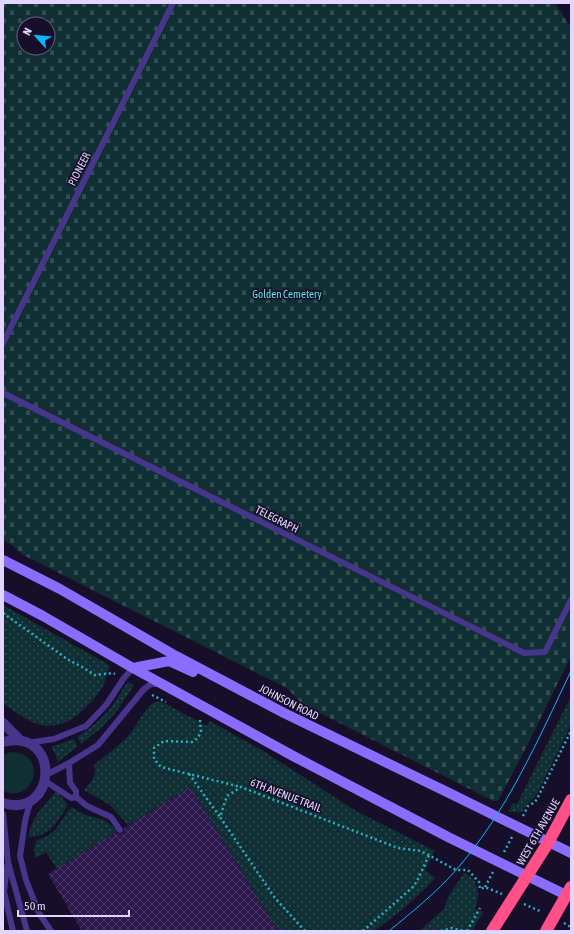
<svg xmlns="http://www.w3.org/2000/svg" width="574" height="934" font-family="'Asap Condensed',sans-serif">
	<defs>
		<pattern id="grass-dots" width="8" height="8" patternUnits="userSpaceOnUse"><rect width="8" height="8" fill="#102f34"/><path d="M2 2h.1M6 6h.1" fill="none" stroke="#324c52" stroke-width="1.8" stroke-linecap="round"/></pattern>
		<pattern id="cemetery-stones" width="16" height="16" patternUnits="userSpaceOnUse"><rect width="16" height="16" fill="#102f34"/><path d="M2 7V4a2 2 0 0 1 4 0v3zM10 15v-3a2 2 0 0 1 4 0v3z" fill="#324c52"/></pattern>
		<pattern id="building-cross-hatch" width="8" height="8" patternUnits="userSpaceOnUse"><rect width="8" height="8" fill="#2c184c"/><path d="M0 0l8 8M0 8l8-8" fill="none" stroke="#4a3967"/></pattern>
	</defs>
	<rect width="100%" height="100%" fill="#170e2a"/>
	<!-- grass -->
	<path fill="url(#grass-dots)" d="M3,605L106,663L110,667C107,672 106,676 105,681C102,691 93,700 87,706C56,738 34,727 3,703Z
		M128,682L134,685L117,711L100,729L81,744L77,737C90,729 103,718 112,706C118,698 122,689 128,682Z
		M571,696V725L537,794C531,802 527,802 522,812H508L513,803L517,804Z
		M155,702H162L207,726L210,721L265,752L356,811L435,851L425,870L435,878C417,898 396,916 374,931H278L190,787L128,825L110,805L84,790C92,781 97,777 94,765C106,755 119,746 130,734C138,724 144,708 155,702Z
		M74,739L78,746L58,762L55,753L51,747Z
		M56,791L68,805C57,821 51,837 28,837C30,829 32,822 36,816C41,808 50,799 56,791Z
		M71,807L86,815L106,821L118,831L57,869L46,852L36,858C33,853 34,845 37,840L48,836L56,829Z
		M464,873C480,879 480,896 475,909L483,912L472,931H419L443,910L450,894Z"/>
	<!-- cemetery -->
	<path fill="url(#cemetery-stones)" fill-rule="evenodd" d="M3,3H555L571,27V656L529,742L498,801H493L302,704L287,688L23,555L12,545L3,540ZM24,24H48V48H24Z"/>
	<!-- green -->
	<path fill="#102f34" d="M11,752C51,753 32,807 3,790V755Z"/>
	<!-- building -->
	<path fill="url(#building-cross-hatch)" d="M190,787L278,931H82L48,874L116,832L118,834H122L124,832V828Z"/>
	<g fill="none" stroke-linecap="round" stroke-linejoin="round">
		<!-- path -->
		<path stroke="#25b3c4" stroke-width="2.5" stroke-dasharray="2 3" stroke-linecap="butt" d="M3,613L67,659L82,667L95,675L113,673L115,674
			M152,695L166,702
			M200,720L201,732L198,738L192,742L164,741L154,748V759L161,767L241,787
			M189,774L220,817
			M523,816L528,806L535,802L538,797L571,731
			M504,852L512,837
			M485,887L493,872
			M524,904L542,912
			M564,923L569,926L571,931
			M305,931L275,898L220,817L227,796L241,787L398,848L421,851L456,870H468L479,882L480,889L485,887L502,894
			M363,931L414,886L419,877L429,855
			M441,931L452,928L464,931
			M467,931L480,908"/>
		<!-- lane -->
		<path stroke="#47358c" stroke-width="6" d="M3,343L173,3
			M3,393L524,653L545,652L571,600
			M27,743L54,739L86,726L106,705L124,678L133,668
			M69,763L70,783L76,791V797
			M46,775L69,763L98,745L144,689L151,684H158
			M45,781L71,798L76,797L87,806L111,817L120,830
			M31,799L25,821L20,856L26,880L39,913L51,931
			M3,814L8,862L27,931
			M7,866L4,892L13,931"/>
		<!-- street -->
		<path stroke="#47358c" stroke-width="10" d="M3,723L21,741
			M3,742C62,727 57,820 3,803"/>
		<!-- secondary -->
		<path stroke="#8a6dff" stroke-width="10" d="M3,560L60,589L176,656L284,713L445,791L571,853
			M3,595L43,616L133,668L295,757L448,837L566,895
			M133,668L169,661L193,672"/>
		<!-- highway -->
		<path stroke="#ff5187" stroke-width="12" d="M492,931L548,843L571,800
			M546,931L571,887"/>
		<!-- tram -->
		<path stroke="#02baff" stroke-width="1" d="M389,931C412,912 436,893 456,870C507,812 538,740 571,671"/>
	</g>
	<g text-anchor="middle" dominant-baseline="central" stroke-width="3.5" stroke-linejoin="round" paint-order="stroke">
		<!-- street labels -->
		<g font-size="11" fill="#e2d6ff" stroke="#170e2a">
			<text transform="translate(79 169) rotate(-63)">PIONEER</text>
			<text transform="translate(277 519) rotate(27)">TELEGRAPH</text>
			<text transform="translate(289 702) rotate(27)">JOHNSON ROAD</text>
			<text transform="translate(286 795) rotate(21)">6TH AVENUE TRAIL</text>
			<text transform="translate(538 832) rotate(-60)">WEST 6TH AVENUE</text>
		</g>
		<!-- park labels -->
		<g font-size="11" fill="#57eadf" stroke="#170e2a">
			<text x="287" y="294">Golden Cemetery</text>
		</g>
	</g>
	<!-- border -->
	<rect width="574" height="934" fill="none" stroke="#e2d6ff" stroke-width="8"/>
	<!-- north arrow -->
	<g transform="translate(36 36) rotate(297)"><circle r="19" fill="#170e2a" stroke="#685e7f"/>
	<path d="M0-3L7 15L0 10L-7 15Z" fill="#02baff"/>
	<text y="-6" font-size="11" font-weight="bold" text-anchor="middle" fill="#e2d6ff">N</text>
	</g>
	<!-- scale -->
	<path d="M18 910v6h111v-6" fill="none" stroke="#e2d6ff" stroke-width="2"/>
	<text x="24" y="910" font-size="12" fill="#e2d6ff" stroke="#170e2a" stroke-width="3" paint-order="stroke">50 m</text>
</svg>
